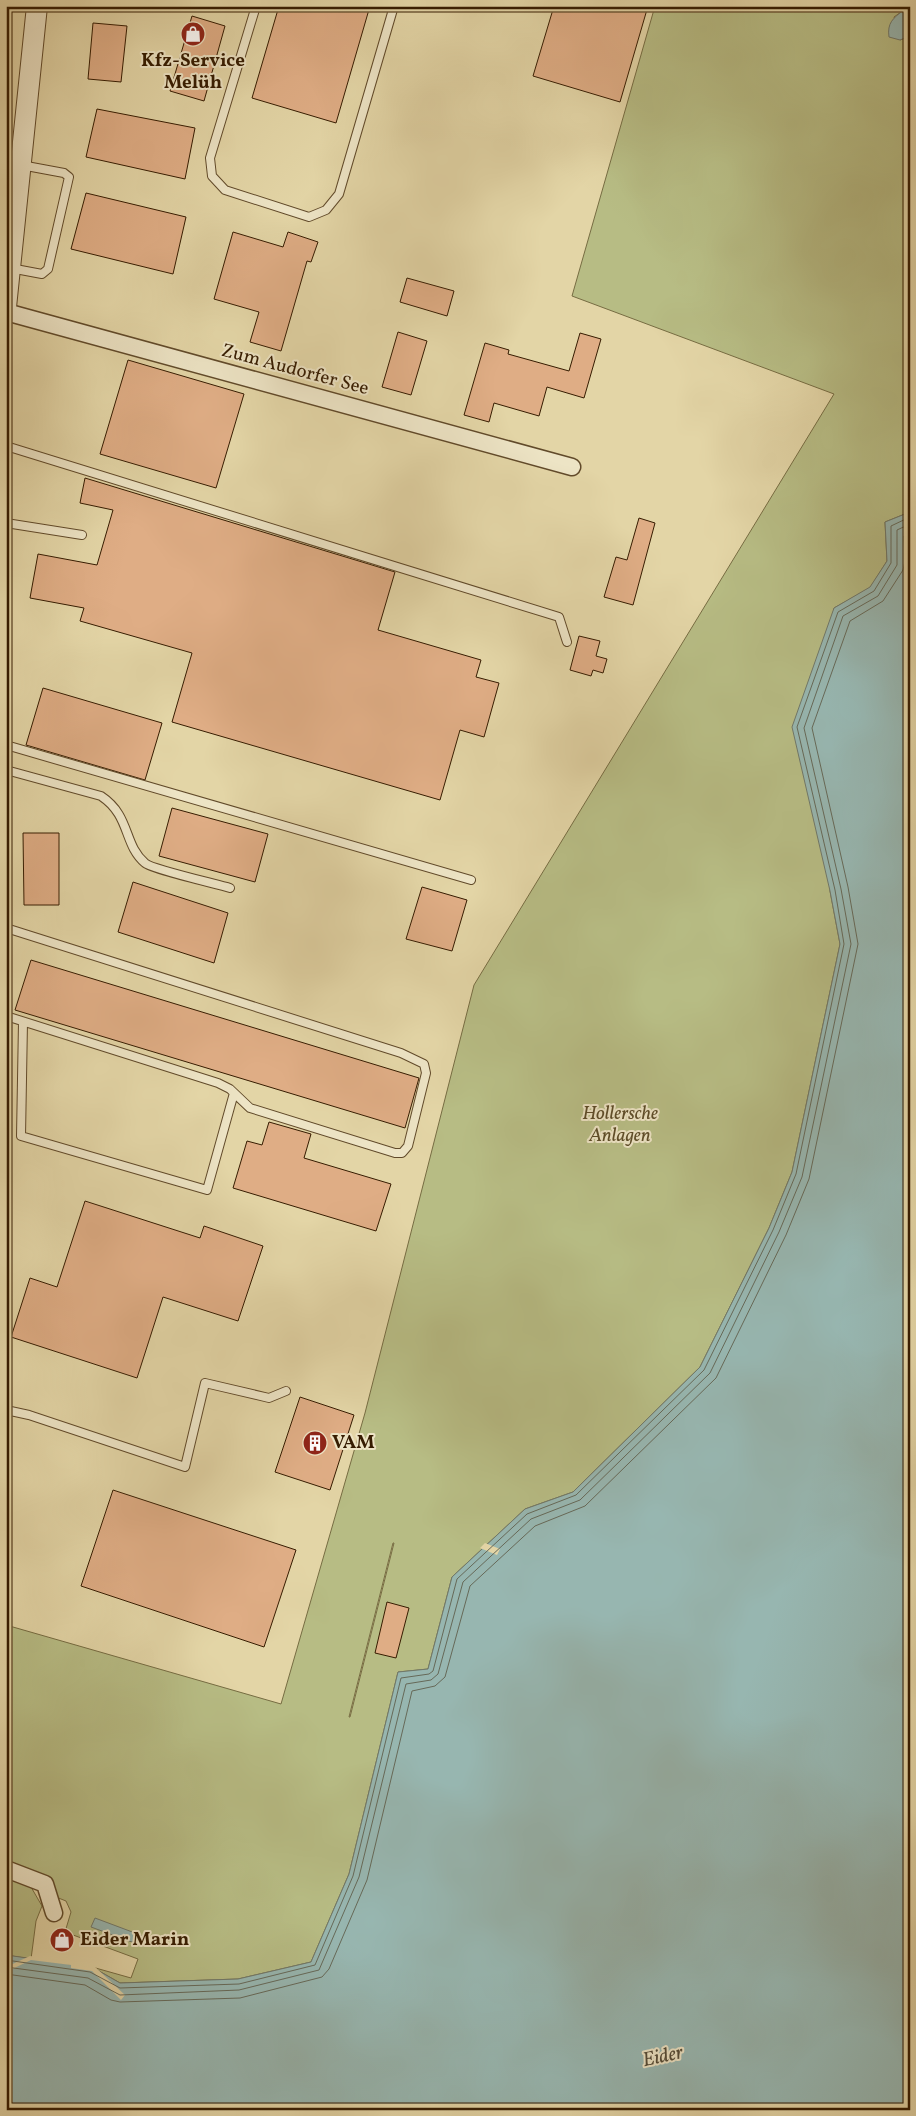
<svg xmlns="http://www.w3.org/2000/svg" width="916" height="2116" font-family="Vollkorn,serif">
	<rect width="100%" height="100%" fill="#e3d5a6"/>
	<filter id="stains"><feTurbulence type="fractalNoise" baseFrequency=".004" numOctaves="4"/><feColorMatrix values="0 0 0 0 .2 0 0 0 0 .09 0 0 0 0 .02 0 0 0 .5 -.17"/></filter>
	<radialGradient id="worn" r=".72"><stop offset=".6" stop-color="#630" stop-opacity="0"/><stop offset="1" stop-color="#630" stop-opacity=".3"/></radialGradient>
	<!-- green -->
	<path fill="#b7bc84" stroke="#766c42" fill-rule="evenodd" d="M655,6H904V10L894,17L900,40L910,36V512L885,522L887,561L870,588L834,608L830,891L840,944L792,1172L769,1228L700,1367L573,1492L525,1509L452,1577L428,1669L398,1672L349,1874L311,1962L238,1979L120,1983L92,1967L131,1978L138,1959L65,1932L71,1912L66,1901L31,1887L42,1906L36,1921L31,1959L6,1955V1625L281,1704L365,1413L474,985L834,394L572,296ZM393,1543H394L350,1717H349Z"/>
	<!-- water -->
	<path fill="#97b6b0" stroke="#70786a" d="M904,6H910V36L900,40L889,37C887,23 893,18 904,10Z
		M910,512V2110H6V1955L92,1967L120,1983L238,1979L311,1962L349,1874L398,1672L428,1669L452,1577L525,1509L573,1492L700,1367L769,1228L792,1172L840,944L830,891L792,727L834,608L870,587L887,561L885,522Z
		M95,1918L143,1936L140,1945L91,1927Z"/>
	<!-- pier -->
	<path fill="#e3d5a6" d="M485,1543L500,1549L497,1555L480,1548Z
		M30,1956L93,1965L125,1995L121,2000L92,1971L71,1968V1965L31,1960L6,1972V1967Z"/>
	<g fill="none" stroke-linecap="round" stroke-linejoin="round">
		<!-- shore -->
		<path stroke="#666958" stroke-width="1" d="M6,1960L90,1972L120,1988L239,1984L315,1965L353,1876L401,1678L429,1674L433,1671L457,1579L527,1514L576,1495L704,1370L773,1230L796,1174L844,944L835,890L797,727L838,612L874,591L891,563V526L910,517
			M6,1967L88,1978L120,1995L239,1990L319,1970L359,1877L406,1684L431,1680L438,1674L463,1582L531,1519L580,1500L710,1373L779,1232L802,1177L851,944L841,889L804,728L843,616L878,596L897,565V530L910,524
			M6,1974L85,1985L111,2000L120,2002L240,1998L322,1977L329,1969L367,1880L412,1691L435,1686L445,1677L470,1586L535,1526L585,1506L716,1378L786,1235L809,1179L858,944L848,887L812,728L850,621L883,601L903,570L905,561L904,536L910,532"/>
	</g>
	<!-- building -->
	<path fill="#dfad85" stroke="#361c01" d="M279,6H370L336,123L252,98Z
		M554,6H648L620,102L533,76Z
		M192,16L225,26L204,101L170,91Z
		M93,23L127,26L121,82L88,79Z
		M97,109L195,128L185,179L86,157Z
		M86,193L186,217L173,274L71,249Z
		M233,232L283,247L288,232L318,242L311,262L307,261L281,351L250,342L259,312L214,299Z
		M407,278L454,291L447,316L400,302Z
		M398,332L427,341L411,395L382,387Z
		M580,333L601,339L584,398L547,387L539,416L494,403L489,422L464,415L485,343L509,350L508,354L569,371Z
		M128,360L244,394L216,488L100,454Z
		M85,478L395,572L378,630L481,660L476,677L499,683L484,737L460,730L440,800L172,722L192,653L80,621L84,608L30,598L38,554L97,565L113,510L80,503Z
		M639,518L655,523L633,605L604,597L616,557L627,560Z
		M579,636L600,641L596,656L607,659L603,673L593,670L591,676L570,670Z
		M43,688L162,723L145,780L26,745Z
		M172,808L268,834L255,882L159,856Z
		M23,833H59V905H24Z
		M133,882L228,913L214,963L118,932Z
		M422,887L467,900L452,951L406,939Z
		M31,960L419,1078L405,1128L15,1010Z
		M269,1122L311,1134L304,1158L391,1184L376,1231L233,1188L247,1141L262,1145Z
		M85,1201L200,1238L204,1226L263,1246L238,1321L163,1297L137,1378L11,1337L30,1278L57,1287Z
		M300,1397L354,1415L330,1490L275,1472Z
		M113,1490L296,1550L264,1647L81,1586Z
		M387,1602L409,1608L396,1658L375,1653Z"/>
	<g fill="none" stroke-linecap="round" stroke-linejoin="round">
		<defs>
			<path id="service" d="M256,6L210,158L212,176L225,190L309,217L326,210L339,194L394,6
				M10,268L42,274L48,269L69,177L64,173L21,165
				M6,446L559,617L567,642
				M6,523L82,535
				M6,745L471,880
				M6,770L101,796C131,816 123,844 145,863C151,869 217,884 230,888
				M6,928L401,1053L424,1064L426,1073L408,1146L402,1153H395L250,1108L230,1089L218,1083L6,1016
				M23,1022L21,1136L207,1190L234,1093
				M6,1410L29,1415L185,1467L205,1383L269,1398L286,1391"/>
			<path id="minor" d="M6,312L572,467
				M6,1869L45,1884L54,1913"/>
			<path id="tertiary" d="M6,307L37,6"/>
		</defs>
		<!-- service casing -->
		<use href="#service" stroke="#614a2a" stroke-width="10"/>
		<!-- minor casing -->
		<use href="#minor" stroke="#614a2a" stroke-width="19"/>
		<!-- tertiary casing -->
		<use href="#tertiary" stroke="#614a2a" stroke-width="22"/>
		<!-- service -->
		<use href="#service" stroke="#ede4c5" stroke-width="8"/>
		<!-- minor -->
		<use href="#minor" stroke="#ede4c5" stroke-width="16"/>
		<!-- tertiary -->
		<use href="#tertiary" stroke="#ede4c5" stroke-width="20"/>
	</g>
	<!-- icons -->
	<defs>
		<symbol id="shop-disc" viewBox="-11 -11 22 22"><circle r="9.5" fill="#8f2418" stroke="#ede4c5"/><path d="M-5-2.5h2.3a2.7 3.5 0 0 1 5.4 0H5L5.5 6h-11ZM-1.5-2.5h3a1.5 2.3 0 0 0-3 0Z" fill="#fff"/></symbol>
		<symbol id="building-disc" viewBox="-11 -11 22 22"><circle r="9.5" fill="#8f2418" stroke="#ede4c5"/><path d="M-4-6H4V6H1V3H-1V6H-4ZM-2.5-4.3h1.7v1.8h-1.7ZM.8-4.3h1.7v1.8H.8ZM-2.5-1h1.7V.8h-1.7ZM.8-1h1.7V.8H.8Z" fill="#fff"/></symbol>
	</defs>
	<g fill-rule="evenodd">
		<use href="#shop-disc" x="179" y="20" width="28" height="28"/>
		<use href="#building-disc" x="301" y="1429" width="28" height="28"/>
		<use href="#shop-disc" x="48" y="1926" width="28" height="28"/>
	</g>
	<g text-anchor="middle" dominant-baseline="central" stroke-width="4" stroke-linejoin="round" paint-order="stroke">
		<!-- poi labels -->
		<g font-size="19" font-weight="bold" fill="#361c01" stroke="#ede4c5" text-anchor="start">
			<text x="193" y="61" text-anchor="middle">Kfz-Service<tspan x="193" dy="22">Melüh</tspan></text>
			<text x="332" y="1443">VAM</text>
			<text x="80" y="1940">Eider Marin</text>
		</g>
		<!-- street labels -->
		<g font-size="19" fill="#361c01" stroke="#ede4c5">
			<text transform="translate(295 370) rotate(15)">Zum Audorfer See</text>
		</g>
		<!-- park labels -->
		<g font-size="19" font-style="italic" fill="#5d4c28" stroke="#ede4c5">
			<text x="620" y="1114">Hollersche<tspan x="620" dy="22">Anlagen</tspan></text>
		</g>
		<!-- water labels -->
		<g font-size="20" font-style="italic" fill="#534a36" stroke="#ede4c5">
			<text transform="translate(663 2057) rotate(-12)">Eider</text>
		</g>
	</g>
	<!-- margin -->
	<rect width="916" height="2116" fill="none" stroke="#e3d5a6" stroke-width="25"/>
	<rect x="8" y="8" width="901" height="2101" fill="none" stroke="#361c01" stroke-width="2.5"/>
	<rect x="12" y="12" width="891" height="2091" fill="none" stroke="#361c01"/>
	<rect width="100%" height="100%" filter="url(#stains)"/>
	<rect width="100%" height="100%" fill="url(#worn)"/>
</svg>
